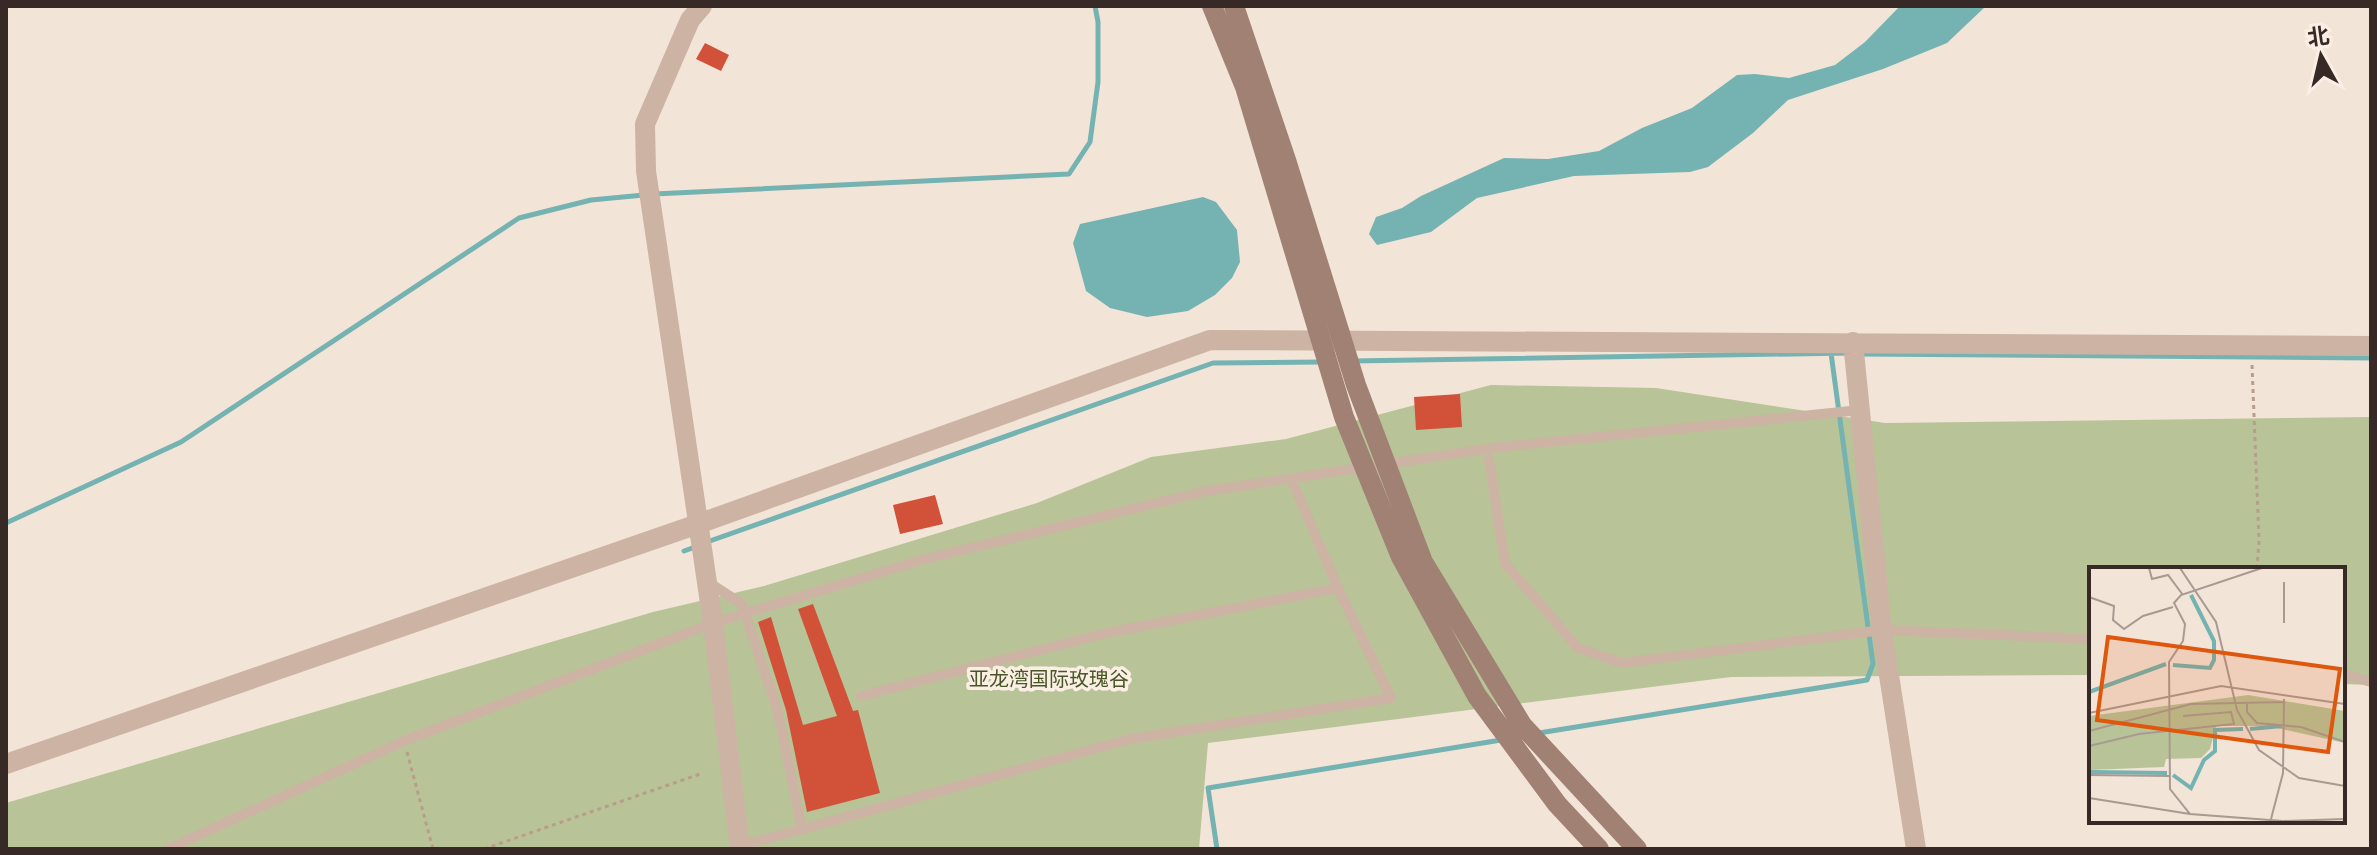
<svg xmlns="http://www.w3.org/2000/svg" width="2377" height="855" font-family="'IBM Plex Sans','Noto Sans SC',sans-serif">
	<rect width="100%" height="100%" fill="#f3e4d8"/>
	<!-- green -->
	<path fill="#b8c497" d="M1491,385L1656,388L1885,423L2371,417V685L2343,684V569H2091V675L1731,677L1208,743L1199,849H6V803L653,612L764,586L1037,503L1151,457L1286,439Z"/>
	<!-- water -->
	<path fill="#74b3b1" d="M1900,6H1986L1947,43L1883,69L1788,100L1753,133L1708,167L1690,172L1574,176L1477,198L1431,232L1377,245L1369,234L1376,217L1402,208L1421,196L1504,158L1548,159L1599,151L1642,128L1692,108L1737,75L1755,74L1789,78L1835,65L1865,42Z
		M1203,197L1216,202L1237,230L1240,262L1232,278L1215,295L1188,311L1147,317L1110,308L1086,291L1073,243L1080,224Z"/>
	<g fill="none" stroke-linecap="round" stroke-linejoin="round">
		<!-- stream -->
		<path stroke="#74b3b1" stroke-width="5" d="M654,194L1069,174L1090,142L1098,82V22L1095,6
			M1860,354L2371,358
			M1352,361L1850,353
			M6,523L181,442L519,218L591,200L644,195
			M707,542L1213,363L1322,362
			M684,551L698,546
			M1539,733L1867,680L1873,664L1831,353
			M1217,849L1208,788L1501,740"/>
	</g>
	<!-- building -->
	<path fill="#d15239" d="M705,43L729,55L721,71L696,59Z
		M1460,394L1462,427L1416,430L1414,397Z
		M935,495L943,524L900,534L893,505Z
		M813,604L853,711L858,710L880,793L807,812L786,710L758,622L771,617L803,725L837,716L798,609Z"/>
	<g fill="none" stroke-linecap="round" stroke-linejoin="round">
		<!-- path -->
		<path stroke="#b89c8d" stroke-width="3" stroke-dasharray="4 4" stroke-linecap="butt" d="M2252,365L2259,540L2257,569
			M407,752L433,849
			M484,849L700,774"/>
		<!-- lane -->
		<path stroke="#ccb3a3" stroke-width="10" d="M1489,459L1505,563L1578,648L1622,663L1882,630L2091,639
			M1291,478L1338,588
			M708,582L742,604L778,712L802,829
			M2343,674L2371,682
			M737,847L1130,739L1391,698L1338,588L1106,633L861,696
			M168,849L404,741L713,623L925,559L1207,491L1499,447L1860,410"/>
		<!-- street -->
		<path stroke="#ccb3a3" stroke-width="20" d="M702,6L690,20L645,124L646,171L713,623L740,849
			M1853,342L1882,630L1916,849
			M6,764L698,524L1210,340L2371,346"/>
		<!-- secondary -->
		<path stroke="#a08174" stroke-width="20" d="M1212,6L1245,87L1344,417L1401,557L1477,696L1557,804L1599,849
			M1234,6L1286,160L1356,385L1423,562L1522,725L1637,849"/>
	</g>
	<g text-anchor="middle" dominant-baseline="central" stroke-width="7" stroke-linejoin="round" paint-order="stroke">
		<!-- park labels -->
		<g font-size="20" fill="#495727" stroke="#fbefe5">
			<text x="1049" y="678">亚龙湾国际玫瑰谷</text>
		</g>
	</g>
	<!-- overview -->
	<g transform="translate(2089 567)">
		<rect width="256" height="256" fill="#f3e4d8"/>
		<path d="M159,128L256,144V176L179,159H127L121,182L112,191L77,192L75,200L0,203V149Z" fill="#b8c497"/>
		<path fill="none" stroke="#74b3b1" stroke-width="4" d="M84,98L121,101L125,93V74L102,28M0,125L77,97M161,162L193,159M1,205L78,206M84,208L102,221L115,193L126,184V163L154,162"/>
		<path fill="none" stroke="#a89a91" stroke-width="2" d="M60,1L63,12L79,8L94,28M91,1L127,55L148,143L170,183L210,211L256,219M173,1L92,28L85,36L96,57L94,74L80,95L81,222L101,247L194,254L256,252M0,30L25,39L24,53L35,62L54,49L84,40M195,56V15M158,135V145L168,156L212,160L256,175M0,146L132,119L256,137M0,164L102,137L195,135M0,179L50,167L145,157L142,145L94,149M0,208L80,209M0,231L101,247M182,252L194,206L195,132"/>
		<path fill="#df570d" fill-opacity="0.15" stroke="#df570d" stroke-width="4" d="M19,70L251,102L239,185L8,153Z"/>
		<rect width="256" height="256" fill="none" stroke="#372a26" stroke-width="4"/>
	</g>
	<!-- border -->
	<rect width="2377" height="855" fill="none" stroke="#372a26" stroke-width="16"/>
	<!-- north arrow -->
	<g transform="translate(2321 56) rotate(352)" stroke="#fbefe5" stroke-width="6" paint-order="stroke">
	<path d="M0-6L14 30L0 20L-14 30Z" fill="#372a26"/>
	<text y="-12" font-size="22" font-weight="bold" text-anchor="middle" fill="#372a26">北</text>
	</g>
</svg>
